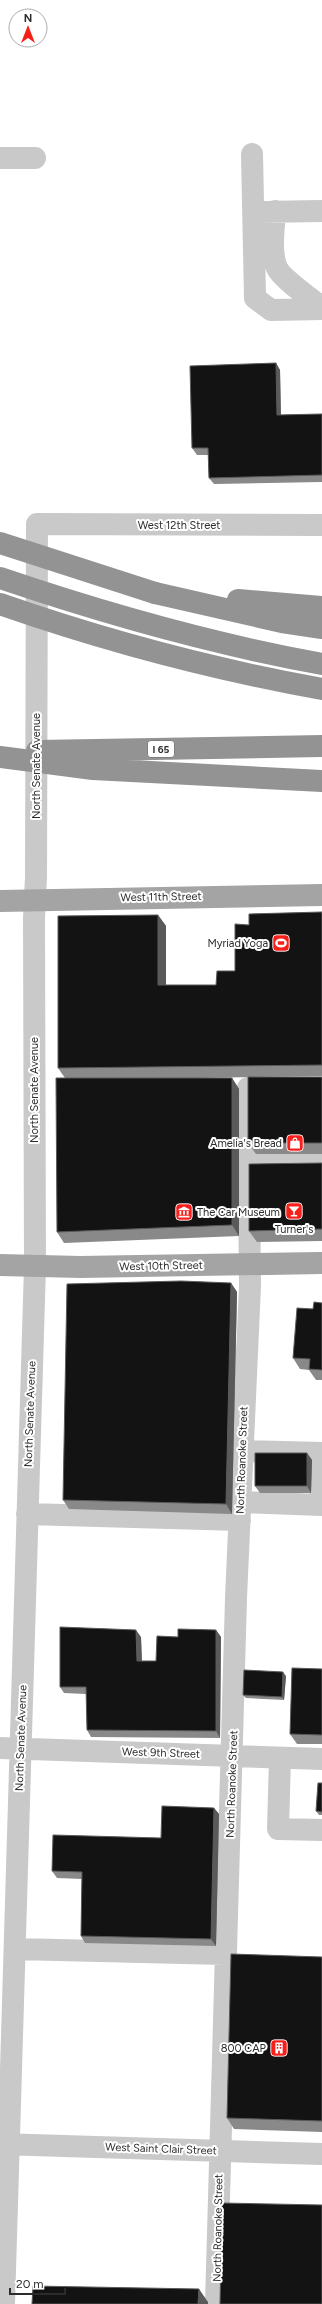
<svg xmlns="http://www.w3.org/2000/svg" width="322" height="2304" font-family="Figtree,sans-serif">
	<rect width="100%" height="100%" fill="#fff"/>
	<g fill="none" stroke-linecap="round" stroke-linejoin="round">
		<!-- minor -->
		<path stroke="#c9c9c9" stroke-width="22" d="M252,154L255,298L271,310L322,309
			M0,158H35
			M275,211C274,229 270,252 277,268C282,278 312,300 322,307
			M260,212L322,211
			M248,1163H322
			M242,1451L322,1453
			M240,1502L322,1505
			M320,1505L322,1460
			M27,1514L240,1520
			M0,1748L322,1759
			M280,1758L278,1829L322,1830
			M15,1949L225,1954
			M0,2144L322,2154
			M4,2304L35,1266L34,918L36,877L37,524L322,525
			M216,2304L236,1598L250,1286L248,1088"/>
		<!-- major -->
		<path stroke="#a4a4a4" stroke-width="22" d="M0,901L322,895
			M0,1265L80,1267L322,1263"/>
		<!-- highway -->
		<path stroke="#939393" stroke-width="22" d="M155,593L282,622L322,628
			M238,600L322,607"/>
		<!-- highway-bridge -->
		<path stroke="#939393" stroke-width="22" d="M0,543L155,593
			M0,578C106,614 212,644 322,664
			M0,604C106,641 212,669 322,689
			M37,751L322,746
			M0,757L93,769L322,781"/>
	</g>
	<!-- wall -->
	<path fill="#898989" d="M276,363L280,370L281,415L322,414V482L214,484L209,478L208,455H197L192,448Z
		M322,912V1076L200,1078H232L239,1089V1236L64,1243L57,1232L65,1078L58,1068L158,915L166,926V985H216L235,971Z
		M322,1077V1154H256L248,1143Z
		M322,1163V1241L257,1242L249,1231Z
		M231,1283L237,1292L232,1514L69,1509L63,1500Z
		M322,1303V1380H316L309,1370L300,1369L293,1358L313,1309Z
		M307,1453L312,1460L311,1493H260L255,1486Z
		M216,1630L221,1637L220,1738L91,1737L87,1730L86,1694L64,1693L60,1687L141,1637L142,1661H156Z
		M322,1669V1744H297L290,1734Z
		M286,1676L284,1700L246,1698L243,1695Z
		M322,1783V1815H319L316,1811Z
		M214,1808L219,1814L216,1946L85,1943L81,1936L82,1879L57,1878L52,1871L161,1838Z
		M322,1957V2132L234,2129L227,2118Z"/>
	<!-- shaded-wall -->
	<path fill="#5a5a5a" d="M276,363L280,370L281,422L277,415Z
		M158,915L166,926V996L158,985Z
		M232,1078L239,1089V1236L232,1225Z
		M231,1283L237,1292L232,1514L226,1504Z
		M307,1453L312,1460L311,1493L307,1486Z
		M136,1630L141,1637L142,1667L137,1661Z
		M216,1630L221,1637L220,1738L216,1731Z
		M283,1672L286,1676L284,1700L282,1697Z
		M214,1808L219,1814L216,1946L211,1939Z
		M199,2289L208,2302V2304H198Z"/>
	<!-- building -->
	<path fill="#131313" stroke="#5a5a5a" d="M276,363L277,415L322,414V475L209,478L208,448H192L190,366Z
		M322,912V1065L58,1068V916L158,915V985H216L217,971H235V924L249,925V914Z
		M248,1077H322V1143H248Z
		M56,1078H232V1225L57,1232Z
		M322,1163V1229L249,1231V1164Z
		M181,1281L231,1283L226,1504L63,1500L67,1284Z
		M314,1302L322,1303V1370L309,1369L310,1359L293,1358L297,1308L313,1309Z
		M255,1453H307V1486H255Z
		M60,1627L136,1630L137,1661H156L157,1636L178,1637V1629L216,1630V1731L87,1730L86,1687H60Z
		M292,1668L322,1669V1735L290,1734Z
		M244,1670L283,1672L282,1697L243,1695Z
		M318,1783H322V1812L316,1811Z
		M162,1806L214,1808L211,1939L81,1936L82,1872L52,1871L53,1835L161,1838Z
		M231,1954L322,1957V2121L227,2118Z
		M222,2203L322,2205V2304H220Z
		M33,2286L199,2289L198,2304H32Z"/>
	<!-- icons -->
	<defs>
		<symbol id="stadium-square" viewBox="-11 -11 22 22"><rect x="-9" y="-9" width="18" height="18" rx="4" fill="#f71f1a" stroke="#fff"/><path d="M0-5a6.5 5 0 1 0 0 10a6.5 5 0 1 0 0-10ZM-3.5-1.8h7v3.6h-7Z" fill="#fff"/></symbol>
		<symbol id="shop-square" viewBox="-11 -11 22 22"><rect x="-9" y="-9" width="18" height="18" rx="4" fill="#f71f1a" stroke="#fff"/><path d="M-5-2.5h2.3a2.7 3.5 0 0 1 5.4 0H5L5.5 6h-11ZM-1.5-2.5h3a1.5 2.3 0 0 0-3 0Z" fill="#fff"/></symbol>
		<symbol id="bar-square" viewBox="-11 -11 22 22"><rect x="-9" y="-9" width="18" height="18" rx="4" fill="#f71f1a" stroke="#fff"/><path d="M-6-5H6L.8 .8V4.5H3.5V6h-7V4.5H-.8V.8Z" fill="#fff"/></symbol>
		<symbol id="museum-square" viewBox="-11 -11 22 22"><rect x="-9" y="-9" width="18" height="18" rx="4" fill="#f71f1a" stroke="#fff"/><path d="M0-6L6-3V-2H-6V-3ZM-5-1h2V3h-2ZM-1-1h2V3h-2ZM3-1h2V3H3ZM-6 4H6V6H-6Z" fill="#fff"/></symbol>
		<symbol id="building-square" viewBox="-11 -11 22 22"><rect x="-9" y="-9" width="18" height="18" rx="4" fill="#f71f1a" stroke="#fff"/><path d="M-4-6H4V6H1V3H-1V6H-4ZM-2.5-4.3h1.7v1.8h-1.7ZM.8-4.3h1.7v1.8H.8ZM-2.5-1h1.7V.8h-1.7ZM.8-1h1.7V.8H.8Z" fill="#fff"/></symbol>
	</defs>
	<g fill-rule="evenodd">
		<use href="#stadium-square" x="271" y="933" width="20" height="20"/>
		<use href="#shop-square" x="285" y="1133" width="20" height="20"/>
		<use href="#bar-square" x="284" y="1201" width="20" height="20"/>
		<use href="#museum-square" x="174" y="1202" width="20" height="20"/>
		<use href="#building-square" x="269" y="2038" width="20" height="20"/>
	</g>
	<g text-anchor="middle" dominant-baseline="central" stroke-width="4" stroke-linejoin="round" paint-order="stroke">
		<!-- shield labels -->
		<rect fill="#fff" stroke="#6b6b6b" stroke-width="1" x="148" y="741" width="26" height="16" rx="3"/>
		<g font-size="10" font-weight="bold" fill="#2c2c2c">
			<text x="161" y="749">I 65</text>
		</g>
		<!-- street labels -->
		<g font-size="11" fill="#2c2c2c" stroke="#fff">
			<text x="179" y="525">West 12th Street</text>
			<text transform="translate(36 766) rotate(-90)">North Senate Avenue</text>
			<text transform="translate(161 897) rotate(-1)">West 11th Street</text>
			<text transform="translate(34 1090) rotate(-90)">North Senate Avenue</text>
			<text transform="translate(161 1266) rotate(-1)">West 10th Street</text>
			<text transform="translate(30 1414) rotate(-88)">North Senate Avenue</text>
			<text transform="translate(242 1460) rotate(-88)">North Roanoke Street</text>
			<text transform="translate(21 1738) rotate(-88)">North Senate Avenue</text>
			<text transform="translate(161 1753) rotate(2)">West 9th Street</text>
			<text transform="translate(232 1784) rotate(-88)">North Roanoke Street</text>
			<text transform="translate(161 2149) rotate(2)">West Saint Clair Street</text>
			<text transform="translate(218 2228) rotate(-89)">North Roanoke Street</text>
		</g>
		<!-- poi labels -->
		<g font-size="11" fill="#2c2c2c" stroke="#fff" text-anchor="end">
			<text x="268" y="943">Myriad Yoga</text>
			<text x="282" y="1143">Amelia's Bread</text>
			<text x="197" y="1212" text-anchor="start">The Car Museum</text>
			<text x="294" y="1229" text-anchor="middle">Turner's</text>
			<text x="266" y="2048">800 CAP</text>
		</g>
	</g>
	<!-- north arrow -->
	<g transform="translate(28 28)"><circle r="19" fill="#ffffff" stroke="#ababab"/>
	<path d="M0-3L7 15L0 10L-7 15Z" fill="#f71f1a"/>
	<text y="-6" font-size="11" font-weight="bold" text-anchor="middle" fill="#2c2c2c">N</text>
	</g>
	<!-- scale -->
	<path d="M10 2288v6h55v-6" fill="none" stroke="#2c2c2c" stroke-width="2"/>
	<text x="16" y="2288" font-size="12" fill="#2c2c2c" stroke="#ffffff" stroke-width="3" paint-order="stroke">20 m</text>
</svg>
